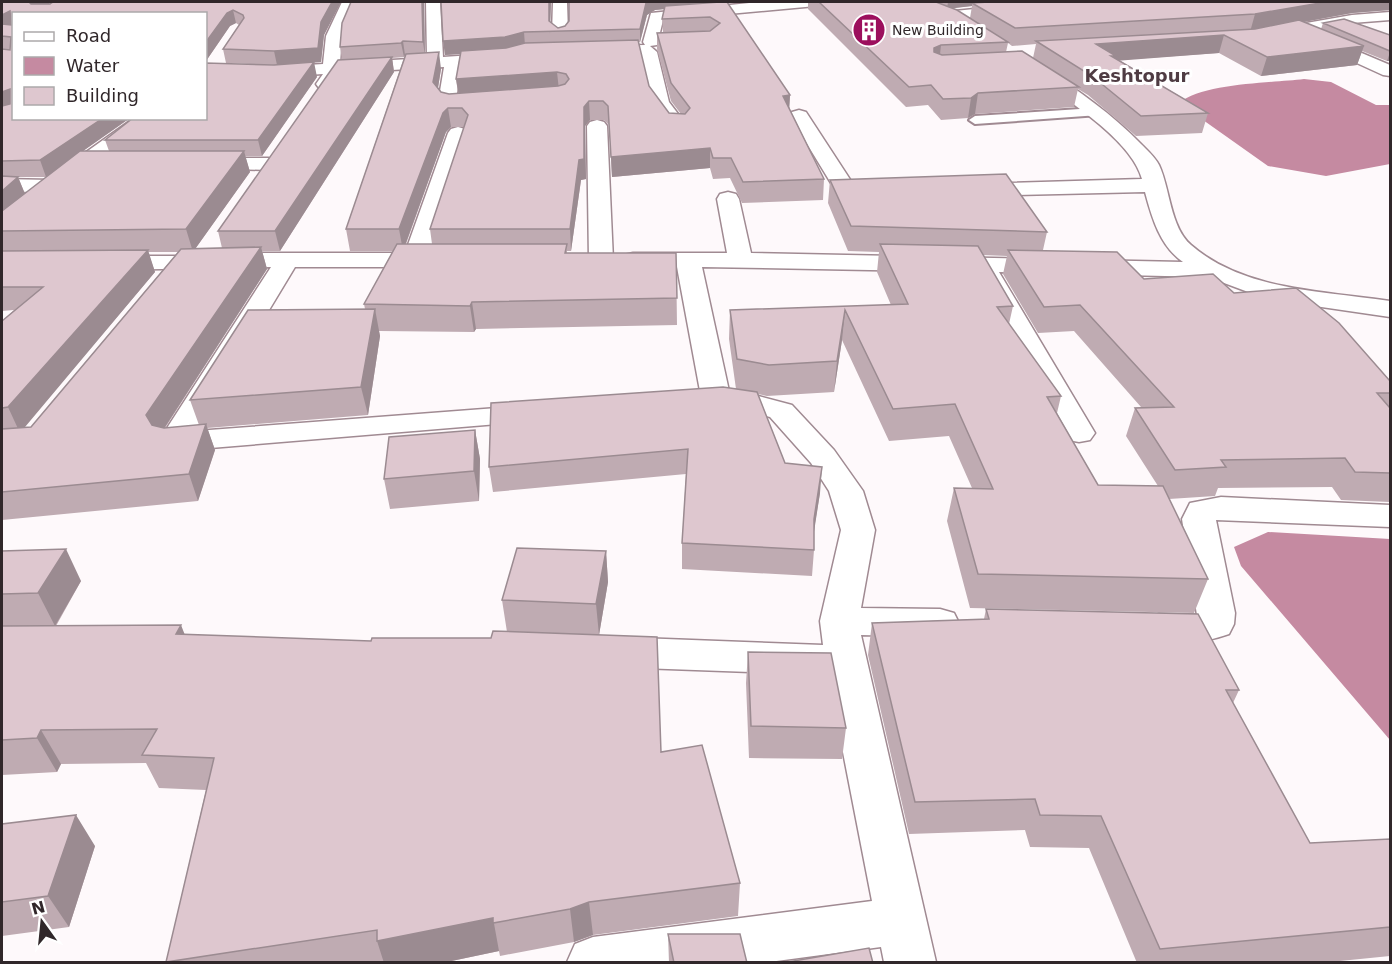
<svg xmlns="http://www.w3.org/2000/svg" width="1392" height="964" font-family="'DejaVu Sans',sans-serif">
	<rect width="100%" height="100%" fill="#fef9fb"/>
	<!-- water -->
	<path fill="#c58aa1" d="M1304,79L1331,82L1376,105H1390V164L1326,176L1268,166L1179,103C1203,83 1272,83 1304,79Z
		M1268,532L1390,539V740L1241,566L1234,547Z"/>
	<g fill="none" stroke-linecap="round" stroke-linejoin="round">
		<defs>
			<path id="lane" d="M1095,108L1099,109L1101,112L1099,115L975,124L969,120L975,116Z"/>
			<path id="street" d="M342,2H356L342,36L340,63L427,58L426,2H440L443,57L503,53L511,58L503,63L461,66L456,100H487L490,104L487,108C473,111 448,116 438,103L444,67L340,73L331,88H319L316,84L323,74L277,77L206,75V65L277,67L323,64L326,36Z
				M553,2H567L568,34L565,37L560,39L552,34Z
				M759,2H823L816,6L663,20L657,45L650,46L657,52L669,102L688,127L685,131H671L651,103L641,55L596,56L588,51L596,46L645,45L643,42L651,13Z
				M1042,2H1086L1079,6L945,20L938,16L945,12Z
				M1390,12V20L1352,23L1272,39L1264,34L1272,29L1352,15Z
				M1319,35L1390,65V76L1383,75L1313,43L1311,40Z
				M1038,67L1044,68C1079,91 1112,114 1141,144C1147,150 1155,157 1159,165C1170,188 1170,227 1191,245C1244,291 1324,291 1390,301V317L1267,299L1208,277L999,272L1095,433L1090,440L1079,442L1068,440L1063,433L976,275L978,272L702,267L729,391L747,393L792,405L834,450L863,491L875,530L861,608L940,609L954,613L959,623L954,633L940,637L861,635L936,962H884L881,947L769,962H567L575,944L593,937L872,901L828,675L613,667L599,662L593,652L599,642L613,637L823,645L820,621L841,530L829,491L811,463L770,417L746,411L717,408L682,411L671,408L667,402L671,396L700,391L677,267L624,265L621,260L624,255L633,253H727L717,199L720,194L728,192L736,194L739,199L751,253L1183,262C1160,246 1152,218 1145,192L971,196L963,195L960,190L963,185L971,184L1142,179C1132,140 1065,98 1032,76L1029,72L1032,68Z
				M799,110L806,112L853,184L885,187L888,192L885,197L853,199L837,193L790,116L792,112Z
				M134,118H156L89,168L82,170L75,168L72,164L75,160Z
				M597,120L604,122L607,126L613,260L610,265L601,267L592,265L589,260L587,126L590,122Z
				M458,127L465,129L468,133L430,253L440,255L443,260L440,265L431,267H295L196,431L535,405L546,408L550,414L546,420L174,451L163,449L158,442L271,267L108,270L99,268L96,263L99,258L108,256H179L202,253H405L448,133L451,129Z
				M202,158H268L275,160L278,164L275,168L268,170L195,168L192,164L195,160Z
				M2,179L52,180L60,181L63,186L10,232L2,234V216L31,192L2,191Z
				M1221,497L1390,505V527L1216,520L1235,613L1234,624L1229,634C1201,644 1174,646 1145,638L1140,628L1145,618L1159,614L1197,615L1182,519L1190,503Z"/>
		</defs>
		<!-- lane casing -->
		<use href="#lane" stroke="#a08a92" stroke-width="4"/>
		<!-- street casing -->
		<use href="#street" stroke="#a08a92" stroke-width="3"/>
		<!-- lane -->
		<use href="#lane" fill="#fff" fill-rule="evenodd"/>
		<!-- street -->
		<use href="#street" fill="#fff" fill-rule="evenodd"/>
	</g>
	<!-- wall -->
	<path fill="#bfabb2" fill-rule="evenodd" d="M2,2H52L48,4L341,2L324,35L321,62L277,65L226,63L223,49L239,25L236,23L230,26L206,61V14L14,118H130L83,151H109L105,140L317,77L262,156H245L250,172L195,249L222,248L218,231L342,60L340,47L424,2L425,53L441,69L438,88L441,92L449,94L458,93L456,79L460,54L445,55L441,2H551L550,22L558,28L565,26L569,21V2H727L790,95L789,107L824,179L823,200L742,203L730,178L713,179L710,168L612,177L609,125L604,120H590L585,126L586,179L581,180L571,251H567V253H676L677,325L476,329L474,332L379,331L380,336L368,415L207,428L215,450L198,501L2,520V321L14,310L2,311ZM664,9L662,19L663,32L657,33V49L671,101L681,114L669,113L649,86L638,42H640L647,15L655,10ZM405,55L346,229L350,251H393L364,304L365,309L190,400L199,425L165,428L267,269L262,251H280L394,72L392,58L404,57ZM451,127H464L430,229L432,244H406L446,132ZM16,177H46L25,194L18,177ZM148,252H178L31,427H24L155,272Z
		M808,2H1390V11V10L1352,13L1303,22L1321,29L1323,23L1390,35V61H1387L1362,51L1357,65L1261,76L1219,53L1119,60L1208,113L1202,133L1136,136L1088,95L1078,89L1074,107L975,114L968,118L941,120L928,105L906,107L808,9ZM972,6L970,18L952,8ZM1008,43L1012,46L1036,44L1033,58L1006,52Z
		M830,180L1047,232L1043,250L1144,279L1234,293L1390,381V502L1341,500L1332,487L1218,488L1215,496L1169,499L1208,579L1194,613L970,608L947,521L954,488H972L949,436L889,441L842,340L834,392L767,396L758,394L785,463L820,493L814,529V550L812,576L682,569V543L686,474L493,492L489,467L736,389L729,339L730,310L891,305L877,272L879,252L848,251L828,203ZM983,255L1007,256L1003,274L1038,333L1074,331L1141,407L1135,408L1126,436L1158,486L1098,485L1057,413L1061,396L1009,324L1013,306Z
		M475,430L480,459L479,501L390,509L384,479Z
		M2,551L81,581L56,626L185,635L661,752L740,883L738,916L593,935L574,942L500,956L499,951L442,963H166L206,790L159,788L146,763L61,764L57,772L2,775Z
		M606,551L608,582L599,635L507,632L502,600Z
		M986,609L1239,690L1233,703L1310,843L1390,839V956L1320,963H1137L1089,848L1030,847L1025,830L909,834L868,655L872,623L984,619Z
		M748,652L846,728L842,759L749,758L746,683Z
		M2,824L95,846L69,927L2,936Z
		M668,934L747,963H669Z"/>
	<!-- shaded-wall -->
	<path fill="#9b8b91" d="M28,2H52L33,14Z
		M332,2H341L324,35L321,62L277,65L274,51L321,22Z
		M422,2H424L425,56L423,42Z
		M549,2H551L550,34L549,21Z
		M649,2H718V4L655,10L647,15L640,42V29L646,3Z
		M948,2H1023L972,3V6L947,9Z
		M1326,2H1390V10L1352,13L1250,32L1255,14Z
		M233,10L236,23L230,26L206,61V42L227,13Z
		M10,11L14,21L2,33V15Z
		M524,32L525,46L507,51L445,55L443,41Z
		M1224,35L1219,53L1115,61L1096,44Z
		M403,41L405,55L404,57L401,43Z
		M941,45L939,64L932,67L934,48Z
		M1364,46L1357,65L1261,76L1267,57Z
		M439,52L441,69L436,100L433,82Z
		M1390,52V61H1387Z
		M392,57L394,72L280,251L275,231Z
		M314,62L317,77L262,156L258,140Z
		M557,72L559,90L459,97L456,79Z
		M10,89L14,105L2,108V92Z
		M978,93L975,114L968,118L971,98Z
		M790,95L789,114L783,96Z
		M589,101L590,120L585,126L586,179L581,180L571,251L570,229L584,107Z
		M448,108L451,127L446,132L403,251L399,229L443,113Z
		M103,118H130L46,177L40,160Z
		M710,148V168L612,177L611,157Z
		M244,151L250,172L193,252L186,229Z
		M18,177L25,194L2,213V191Z
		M261,247L267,269L156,441L146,415Z
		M148,250L155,272L20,433L8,407Z
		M472,302L476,329L474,332L470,306Z
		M375,309L380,336L368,415L361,387Z
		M845,310L842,340L834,392L837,361Z
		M206,424L215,450L198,501L189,474Z
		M475,430L480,459L479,501L474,471Z
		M822,467L820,493L812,545L814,519Z
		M66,549L81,581L55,626L38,593Z
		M606,551L608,582L599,635L596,604Z
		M181,625L194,658L176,634Z
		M41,730L61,764L57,772L37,738Z
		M76,815L95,846L69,927L48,896Z
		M589,902L593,935L574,942L570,909Z
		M493,918L499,951L442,963H384L377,941Z"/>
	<!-- building -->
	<path fill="#dec7cf" stroke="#9b8b91" stroke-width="1.5" d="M2,2H29L31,4H50L53,2H332L321,22L318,48L274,51L223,49L244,18L243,15L233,10L227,13L206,42V14H14V118H103L40,160L2,161V106L10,104V89L2,92V49L10,50L11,37L2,36V24L11,25L10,11L2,15Z
		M351,2H422L423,42L403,41L401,43L340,47L342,23Z
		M441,2H549V21L558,28L565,26L569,21V2H649L646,3L640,29L524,32L505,37L443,41Z
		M720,2H727L790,95L783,96L824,179L743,182L731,158H713L710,148L611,157L608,106L603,101H589L584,107V159L579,160L570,229H430L468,115L462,108H448L443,113L399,229H346L406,54L439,52L433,82L441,92L449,94L558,86L565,84L569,79L566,74L557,72L456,79L461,51L506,48L525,43L638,40L649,86L669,113L685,114L690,108L671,83L657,33L710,31L720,23L710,17L662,19L665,6Z
		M819,2H936L957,10L1008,42L941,45L934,48V52L942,55L1022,51L1079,87L978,93L971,98L943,99L931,85L909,87Z
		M989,2H1326L1255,14L1015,28L972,3Z
		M1344,19L1390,35V51L1323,23Z
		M1299,20L1364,46L1267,57L1224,35L1096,44L1116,56H1111L1208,113L1141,116L1092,76L1036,41L1255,29Z
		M392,57L275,231H218L338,60Z
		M314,62L258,140H105L133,118H206V63L274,65Z
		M80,151H244L186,229L2,231V211Z
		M1006,174L1047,232L851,226L830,180Z
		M2,176L18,177L2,191Z
		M397,244H567L565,253H676L677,298L472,302L470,306L364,304Z
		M880,244L978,246L1013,306L997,307L1061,396L1047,397L1098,485L1163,486L1208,579L978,574L954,488L993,489L955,404L893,409L845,310L837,361L769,365L737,359L730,310L908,304Z
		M261,247L146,415L152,425L164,428L206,424L189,474L2,492V429L31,427L181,249Z
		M148,250L8,407L2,408V321L43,287H2V251Z
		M1008,250L1117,252L1144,279L1213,274L1234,293L1296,288L1339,323L1390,381V393H1377L1390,408V473L1355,472L1345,458L1221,460L1226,467L1175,470L1135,408L1174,407L1080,305L1044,307Z
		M375,309L361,387L190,400L248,310Z
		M723,387L757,392L785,463L822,467L814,519V550L682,543L688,449L489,467L491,403Z
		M475,430L474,471L384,479L389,437Z
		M517,548L606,551L596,604L502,600Z
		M66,549L38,593L2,594V551Z
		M986,609L1198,614L1239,690H1226L1310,843L1390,839V927L1160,949L1101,816L1040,815L1035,799L915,802L872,623L989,619Z
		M181,625L176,634L371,641L372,638H491L493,631L657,637L661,752L702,745L740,883L589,902L570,909L493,923V918L377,941V930L166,962L214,758L142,755L157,729L41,730L37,738L2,740V626Z
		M748,652L831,653L846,728L751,726Z
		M76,815L48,896L2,902V824Z
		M668,934H740L747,963H674Z
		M869,948L873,963H782Z"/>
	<!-- icons -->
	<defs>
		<symbol id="building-disc" viewBox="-11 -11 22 22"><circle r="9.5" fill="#9c0f5d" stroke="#fff"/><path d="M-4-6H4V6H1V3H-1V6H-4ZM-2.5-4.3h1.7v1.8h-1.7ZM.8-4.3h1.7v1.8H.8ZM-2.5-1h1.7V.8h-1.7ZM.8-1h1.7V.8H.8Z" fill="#fff"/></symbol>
	</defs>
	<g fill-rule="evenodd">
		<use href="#building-disc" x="850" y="11" width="38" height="38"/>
	</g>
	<g text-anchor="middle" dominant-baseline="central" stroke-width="6" stroke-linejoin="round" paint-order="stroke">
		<!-- far-poi labels -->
		<g font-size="14" fill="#30272a" stroke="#fff" text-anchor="start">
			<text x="892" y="30">New Building</text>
		</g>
		<!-- far-district labels -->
		<g font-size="18" font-weight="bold" fill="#4f3c43" stroke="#fff">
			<text x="1137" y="75">Keshtopur</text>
		</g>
	</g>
	<!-- border -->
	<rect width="1392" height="964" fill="none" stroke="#30272a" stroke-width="6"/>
	<!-- legend -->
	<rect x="12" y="12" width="195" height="108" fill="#ffffff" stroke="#aca9aa" stroke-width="1.5"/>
	<rect x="24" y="32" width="30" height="9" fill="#ffffff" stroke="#aca9aa" stroke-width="1.5"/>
	<text x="66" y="42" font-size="18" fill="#30272a">Road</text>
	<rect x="24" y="57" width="30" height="18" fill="#c58aa1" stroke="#aca9aa" stroke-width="1.5"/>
	<text x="66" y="72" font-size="18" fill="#30272a">Water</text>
	<rect x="24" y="87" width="30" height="18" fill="#dec7cf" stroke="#aca9aa" stroke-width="1.5"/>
	<text x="66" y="102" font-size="18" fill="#30272a">Building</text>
	<!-- north arrow -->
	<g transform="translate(42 922) rotate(345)" stroke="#ffffff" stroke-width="4.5" paint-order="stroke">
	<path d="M0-4.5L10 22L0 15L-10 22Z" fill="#30272a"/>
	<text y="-9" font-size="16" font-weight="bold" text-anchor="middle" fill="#30272a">N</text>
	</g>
</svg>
